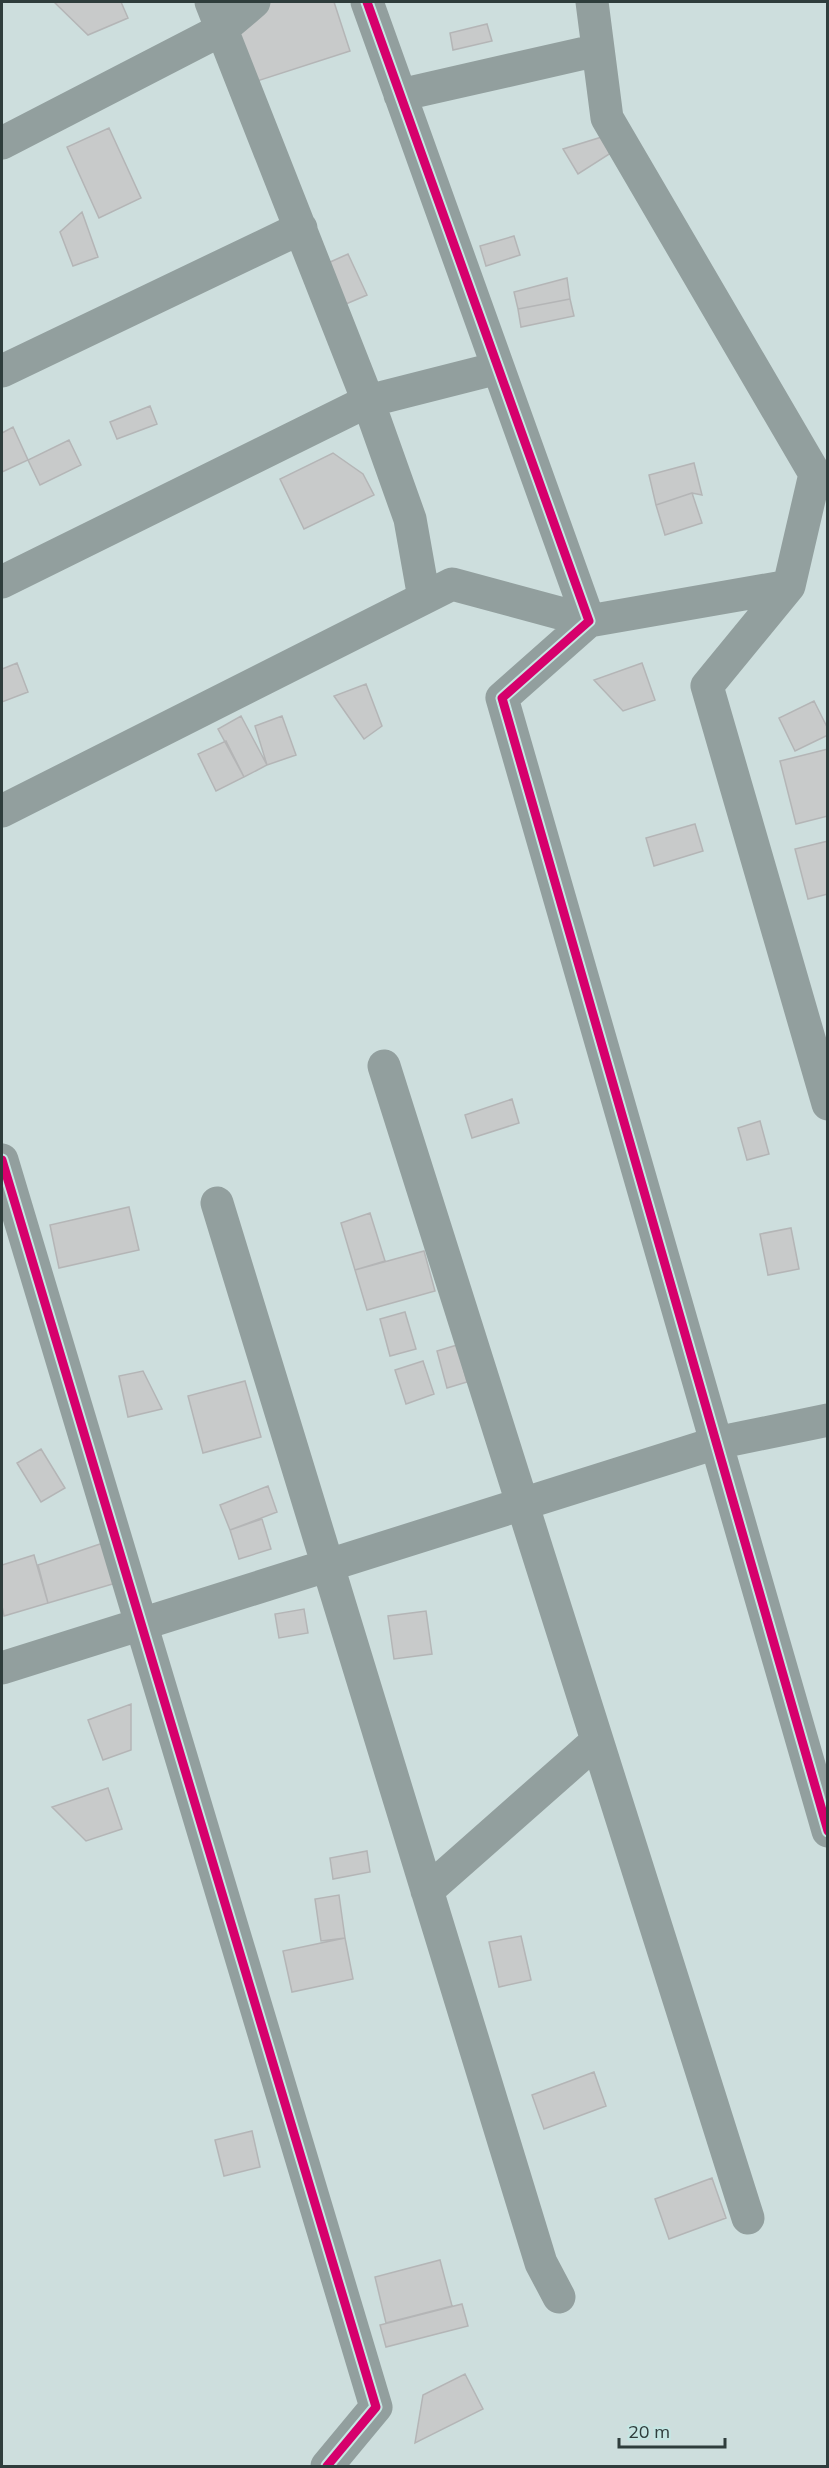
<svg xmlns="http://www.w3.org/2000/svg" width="829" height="2468" font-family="Mulish,sans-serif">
	<rect width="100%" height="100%" fill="#cddedd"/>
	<!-- building -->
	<path fill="#c8caca" stroke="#b4b5b6" stroke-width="1.5" d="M59,2H121L128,18L88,35L55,3Z
		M237,2H334L350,51L251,83L225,5Z
		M487,24L492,41L453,50L450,33Z
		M109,128L141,198L99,218L67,147Z
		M605,136L614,151L578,174L563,149Z
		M82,212L98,257L73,266L60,232Z
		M514,236L520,255L486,266L480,246Z
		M348,254L367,295L346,304L328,263Z
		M567,278L570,299L518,309L514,292Z
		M570,299L574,316L521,327L518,309Z
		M150,406L157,424L117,439L110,422Z
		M13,427L28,460L2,472V433Z
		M69,440L81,465L40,485L28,460Z
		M333,453L363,474L374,495L304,529L280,479Z
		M694,463L702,495L692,493L656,505L649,475Z
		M692,493L702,523L665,535L656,505Z
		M17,663L28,692L2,702V669Z
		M642,663L655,700L623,711L594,680Z
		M366,684L382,726L364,739L334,696Z
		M814,701L828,729V735L795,751L779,718Z
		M241,716L267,765L244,777L218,729Z
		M282,716L296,755L267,765L255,726Z
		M226,741L244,777L216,791L198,754Z
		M828,749V816L796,824L780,761Z
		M695,824L703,851L654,866L646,838Z
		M828,841V894L808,899L795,849Z
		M512,1099L519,1123L472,1138L465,1115Z
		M760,1121L769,1154L747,1160L738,1128Z
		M129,1207L139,1250L59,1268L50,1225Z
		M370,1213L385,1261L355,1270L341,1223Z
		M791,1228L799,1269L768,1275L760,1234Z
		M424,1251L435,1291L367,1310L355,1270Z
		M405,1312L416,1349L390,1356L380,1319Z
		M457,1345L467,1382L447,1388L437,1351Z
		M423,1361L434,1394L406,1404L395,1370Z
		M143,1371L162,1409L128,1417L119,1376Z
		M245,1381L261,1437L203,1453L188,1396Z
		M41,1449L65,1488L41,1502L17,1463Z
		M268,1486L277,1512L230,1530L220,1505Z
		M262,1519L271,1549L239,1559L230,1530Z
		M103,1543L116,1583L48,1603L38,1565Z
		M34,1555L48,1603L4,1616L2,1606V1565Z
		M304,1609L308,1633L279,1638L275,1614Z
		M426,1611L432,1654L394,1659L388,1616Z
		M131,1704V1750L103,1760L88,1720Z
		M108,1788L122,1829L86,1841L52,1807Z
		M367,1851L370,1872L333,1879L330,1858Z
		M339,1895L345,1938L321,1941L315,1899Z
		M521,1936L531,1980L499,1987L489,1942Z
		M345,1938L353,1979L292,1992L283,1951Z
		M594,2072L606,2106L544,2129L532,2095Z
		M252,2131L260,2167L224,2176L215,2140Z
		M712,2178L726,2218L669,2239L655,2199Z
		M440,2260L452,2306L386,2323L375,2277Z
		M462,2304L468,2326L386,2347L380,2325Z
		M465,2374L483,2409L415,2443L423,2395Z"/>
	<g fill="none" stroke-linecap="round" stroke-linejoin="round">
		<!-- minor -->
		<path stroke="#929f9e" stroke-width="33" d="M367,2L589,621L502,698L828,1831
			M592,2L607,118L815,474L789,586L707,686L828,1104
			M400,95L598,50
			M2,143L221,30L254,2
			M2,371L301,228
			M2,582L368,401L211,2
			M424,598L410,519L368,401L498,368
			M2,811L452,584L589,621L789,586
			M384,1066L748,2218
			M2,1160L376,2407L327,2466
			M217,1203L541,2263L559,2297
			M2,1668L716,1443L828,1420
			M427,1891L597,1741"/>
		<defs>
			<path id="cycleway" d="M367,2L589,621L502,698L828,1831
				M2,1160L376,2407L327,2466"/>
		</defs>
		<!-- cycleway casing -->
		<use href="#cycleway" stroke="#c5e6e3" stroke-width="13"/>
		<!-- cycleway -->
		<use href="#cycleway" stroke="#d6006c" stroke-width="9"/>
	</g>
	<!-- border -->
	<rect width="829" height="2468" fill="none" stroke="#2f3d3c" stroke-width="6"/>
	<!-- scale -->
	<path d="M619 2438v9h106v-9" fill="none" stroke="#2f3d3c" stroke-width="3"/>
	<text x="628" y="2438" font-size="18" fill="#2f3d3c" stroke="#c5e6e3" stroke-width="4.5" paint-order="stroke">20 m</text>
</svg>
